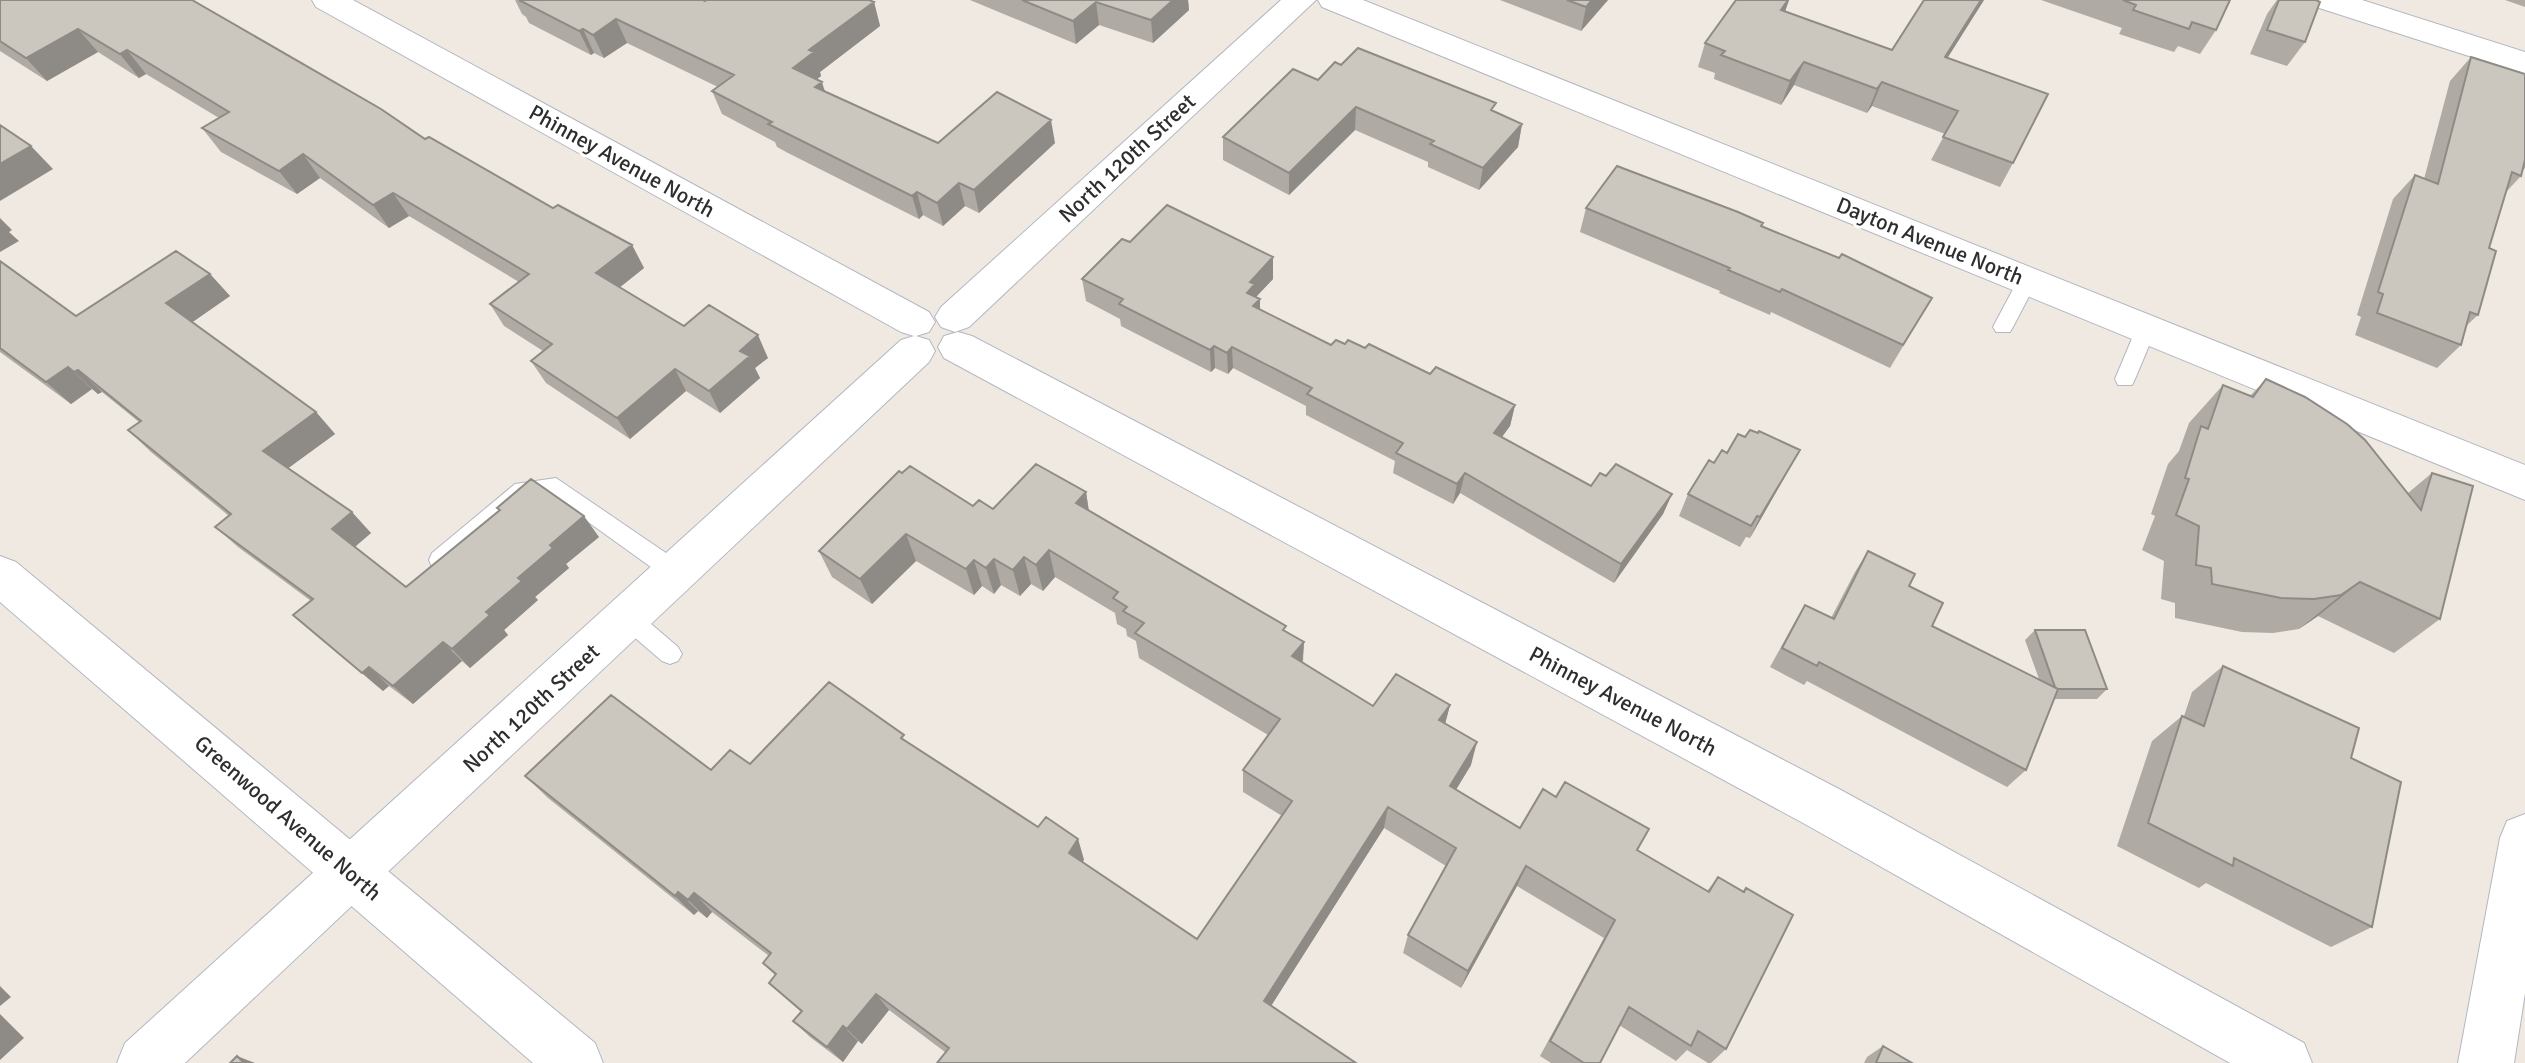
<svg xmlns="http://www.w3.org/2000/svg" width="2525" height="1063" font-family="Signika,sans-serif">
	<rect width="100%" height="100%" fill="#efe9e1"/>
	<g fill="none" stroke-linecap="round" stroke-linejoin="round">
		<defs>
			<path id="lane" d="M2027,274L2037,281L2013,327L2010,332H1996L1993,327L2020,276Z
				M2146,322L2153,324L2156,329L2135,379L2132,385H2118L2115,379L2136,329L2139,324Z
				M556,478L685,566L688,573L685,580L677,582L669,580L552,496L528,498L448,567L440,569L432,567L429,560L432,553L515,484Z
				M628,608L636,611L678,647L682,654L678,661L670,664L662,661L620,625L617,618L620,611Z"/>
			<path id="street" d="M312,0H353L929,312L935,322L929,332L916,336L929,340L935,351L929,362L185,1063H117L125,1043L901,340L914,336L901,332L316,7Z
				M1281,0H1316L969,327L955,332L941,327L935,317L941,307Z
				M2312,0H2362L2525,52V74L2316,7Z
				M958,332L972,336L1839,789L2304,1043L2312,1063H2230L1803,823L944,358L938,347L944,336Z
				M2525,814V993L2514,1063H2458L2500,838L2507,821Z"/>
			<path id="secondary" d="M1318,0H1363L2525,465V500L1322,7Z
				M0,556L16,562L595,1043L603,1063H533L0,602Z"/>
		</defs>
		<!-- lane casing -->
		<use href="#lane" stroke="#b4b7c1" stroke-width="2"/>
		<!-- street casing -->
		<use href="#street" stroke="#b4b7c1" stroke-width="2"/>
		<!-- secondary casing -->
		<use href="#secondary" stroke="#b4b7c1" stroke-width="2"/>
		<!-- lane -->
		<use href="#lane" fill="#fff" fill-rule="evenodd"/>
		<!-- street -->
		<use href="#street" fill="#fff" fill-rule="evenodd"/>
		<!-- secondary -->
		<use href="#secondary" fill="#fff" fill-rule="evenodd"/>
	</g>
	<!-- wall -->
	<path fill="#afaba4" d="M0,0L425,139L553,208L632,245L644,268L620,287L684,326L768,358L755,368L760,378L720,413L686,391L630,439L546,383L531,361L543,351L504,326L490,304L519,282L409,216L389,228L320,178L297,194L221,152L202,128L219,118L146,74L139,78L98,52L47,81L0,51Z
		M515,0H703L874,2L880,26L820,72L821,76L817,79L825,91L938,143H1055L979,213L965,206L943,226L923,215L919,219L788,153L777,147L775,142L722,114L712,91L718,87L627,43L604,58L594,53L591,55L529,23L526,17L522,14Z
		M970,0H1188L1189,10L1153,43L1099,25L1076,44Z
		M1500,0H1608L1581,31Z
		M1789,0L1785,11L1892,50L1924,0H1984L1947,58L2013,163L2000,187L1931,160L1945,134L1872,106L1867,113L1794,85L1781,105L1714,79L1715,73L1698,67L1705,43Z
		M2041,0H2230L2216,30L2200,54L2178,46L2174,52L2119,34L2122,28Z
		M2277,0H2316L2305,42L2287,66L2250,54L2267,14Z
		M2505,0H2525V7Z
		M2471,57L2525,74V168L2522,171L2521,176L2506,192L2489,248L2478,315L2466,326L2461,345L2437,368L2355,335L2361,317L2357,315L2393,199L2415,175L2424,179L2450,81Z
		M1318,80L1495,112L1522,124L1518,147L1479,190L1428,167V162L1355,130L1289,195L1223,160V137Z
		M1586,208L1762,226L1932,298L1890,368L1771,312L1770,315L1719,293L1720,291L1580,232Z
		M1130,242L1273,279L1256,297L1260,299V310L1331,345L1345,344L1365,348L1430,374L1515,405L1510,426L1502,437L1591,486L1606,476L1672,494L1663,514L1614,583L1460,493L1453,504L1393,473L1395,461L1306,415V406L1233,368L1228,374L1215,368L1211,372L1121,326L1120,319L1086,301L1082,279Z
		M0,261L76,316L210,274L230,296L192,322L316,412L335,434L288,468L371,533L355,547L406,587L499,511L497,508L599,537L566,564L569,568L535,597L538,600L504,630L508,635L470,668L462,661L413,704L389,686L383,691L293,615L311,601L238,547L215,527L229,516L151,452L128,430L139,422L102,392L98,394L92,389L71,404L0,352Z
		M2266,379L2408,493L2432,473L2440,619L2394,653L2318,616L2299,629L2273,633L2242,632L2175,618V603L2161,599L2164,561L2142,550L2155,516L2151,514L2168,464L2179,451L2189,423L2223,385L2250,396Z
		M1745,437L1800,450L1750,538L1746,537L1740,547L1679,516L1688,494L1714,463Z
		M1086,492L1089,511L1304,642L1303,663L1373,706L1450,705L1445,724L1471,765L1456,789L1520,828L1637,850L1707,891L1718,877L1743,891L1746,888L1726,1049L1711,1063H1708L1687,1050L1676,1061L1619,1025L1600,1063H1551L1540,1056L1604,938L1517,886L1461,988L1403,953L1408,935L1446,866L1384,828L1271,1006L945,1052L889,1010L862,1044L858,1041L843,1062L810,1037L793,1021L801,1012L769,983L775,975L763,963L769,956L712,912L707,918L698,911L694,915L548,798L525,776L711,770L907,742L1038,827L1078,839L1084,860L1082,862L1197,939L1282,816L1243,792V770L1268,735L1139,658L1136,641L1127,636L1126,629L1117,624L1115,613L1055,577L1043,591L1031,584L1020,596L1001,585L994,594L982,586L974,595L916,561L872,604L832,577L819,551L973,506L993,509Z
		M1868,551L1909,586L1932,626L2039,679L2025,640L2035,630L2107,689L2097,699H2054L2026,770L2007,787L1807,681L1804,685L1770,667L1793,625L1805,605L1831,618L1855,572Z
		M2223,666L2351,758L2372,927L2331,947L2206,883L2199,888L2117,846L2152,741L2182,716H2184L2192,692Z
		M1883,1046L1912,1063H1864L1867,1057Z"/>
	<!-- shaded-wall -->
	<path fill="#8e8b86" d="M1173,0H1188L1189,10L1153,43L1151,20Z
		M1592,0H1608L1581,31L1586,7Z
		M1788,0H1789L1782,20L1781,10Z
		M1981,0H1984L1933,81L1945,57Z
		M874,2L880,26L820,72L821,76L801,92L793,68L809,50Z
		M1096,2L1099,25L1076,44L1073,21Z
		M616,19L627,43L604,58L593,35Z
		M78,29L98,52L47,81L26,58Z
		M583,29L594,53L591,55L579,31Z
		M127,50L146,74L139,78L120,54Z
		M1804,62L1794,85L1781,105L1790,81Z
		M822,82L829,105L815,87Z
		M1882,82L1872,106L1867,113L1877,89Z
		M1356,107L1355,130L1289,195V173Z
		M1051,120L1055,143L979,213L974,190Z
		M1522,124L1518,147L1479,190L1483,168Z
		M31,146L53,169L0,201V164Z
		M303,154L320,178L297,194L279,171Z
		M959,183L965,206L943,226L937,203Z
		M917,192L923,215L919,219L912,196Z
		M393,193L409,216L389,228L373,205Z
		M0,218L12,230L9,232L19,241L0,252Z
		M632,245L644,268L609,296L596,273Z
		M1273,257V279L1255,298L1260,299V321L1247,293L1250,282Z
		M210,274L230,296L187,326L166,303Z
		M758,335L768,358L755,368L760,378L720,413L709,391L740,351Z
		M1214,346L1215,368L1211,372L1210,350Z
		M1232,347L1233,368L1228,374L1227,353Z
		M68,367L92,389L71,404L46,382Z
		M675,369L686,391L630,439L617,418Z
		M78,370L102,392L98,394L74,372Z
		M1515,405L1510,426L1490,453L1494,433Z
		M316,412L335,434L283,472L263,451Z
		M1800,450L1788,471L1750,538L1760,517Z
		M1465,473L1460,493L1453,504L1457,484Z
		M1086,492L1090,519L1076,503Z
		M1672,494L1663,514L1614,583L1621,564Z
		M352,512L371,533L352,549L332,529Z
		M584,516L599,537L566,564L569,568L535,597L538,600L504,630L508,635L470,668L452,649L550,545Z
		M906,534L916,561L872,604L860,579Z
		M1049,550L1055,577L1043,591L1036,565Z
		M1024,557L1031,584L1020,596L1013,570Z
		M994,559L1001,585L994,594L986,568Z
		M974,560L982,586L974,595L966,569Z
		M2360,582L2318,616L2299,629L2341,595Z
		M443,642L462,661L413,704L393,686Z
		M1304,642L1302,667L1292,656Z
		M369,667L389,686L383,691L362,673Z
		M1450,705L1444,728L1439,720Z
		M1477,742L1471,765L1445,808L1450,786Z
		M1388,807L1384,828L1264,1017V1001Z
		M1078,839L1084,860L1075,873L1069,853Z
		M1526,866L1517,886L1461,988L1468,971Z
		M678,892L698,911L694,915L675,896Z
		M694,893L712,912L707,918L688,900Z
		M0,986L11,997L0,1006Z
		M876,994L889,1010L862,1044L847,1029Z
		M0,1014L24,1038L0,1060Z
		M843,1026L858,1041L843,1062L827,1047Z
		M237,1056L255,1063H244Z"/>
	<!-- building -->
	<path fill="#cbc7bf" stroke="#8e8b86" stroke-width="2" d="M0,0H192L381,109L425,139L429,137L553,208L558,205L632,245L596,273L684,326L709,305L758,335L740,351L750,356L709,391L675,369L617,418L531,361L552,344L490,304L529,274L393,193L373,205L303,154L279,171L202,128L229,112L127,50L120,54L78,29L26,58L0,41Z
		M519,0H703L705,1L706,0H869L874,2L809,50L814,52L793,68L822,82L815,87L938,143L997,92L1051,120L974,190L959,183L937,203L917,192L912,196L768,124L772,122L712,91L734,75L616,19L593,35L583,29L579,31Z
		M1022,0H1173L1151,20L1096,2L1073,21Z
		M1567,0H1592L1586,7Z
		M1736,0H1788L1781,10L1892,50L1924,0H1981L1945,57L2048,94L2013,163L1943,137L1958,111L1882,82L1877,89L1804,62L1790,81L1721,55L1725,51L1705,43Z
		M2123,0H2230L2216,30L2192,22L2189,29L2133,10L2136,5Z
		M2279,0H2316L2320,2L2305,42L2267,30Z
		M1358,48L1496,103L1491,110L1522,124L1483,168L1430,144L1434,141L1356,107L1289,173L1223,137L1293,69L1318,80L1335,62L1341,65Z
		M2471,57L2525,74V160L2521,176L2512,172L2489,248L2496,251L2478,315L2470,312L2461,345L2377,313L2383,294L2378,292L2415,175L2438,184Z
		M0,125L31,146L0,164Z
		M1617,166L1738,212L1763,223L1761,226L1839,258L1842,254L1932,298L1903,345L1782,289L1780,292L1728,270L1730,268L1586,208Z
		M1167,205L1273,257L1250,282L1255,284L1247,293L1260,299L1253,306L1331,345L1336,340L1345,344L1348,340L1365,348L1369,344L1430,374L1436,367L1515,405L1494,433L1591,486L1600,473L1606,476L1616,464L1672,494L1621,564L1465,473L1457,484L1396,453L1403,443L1307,394L1312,388L1232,347L1227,353L1214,346L1210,350L1119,304L1123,299L1082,279L1122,239L1130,242Z
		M176,251L210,274L166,303L316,412L263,451L352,512L332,529L406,587L500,510L497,508L531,479L584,516L550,545L553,548L518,578L522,581L486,612L490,615L452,649L443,642L393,686L369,667L362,673L293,615L313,599L215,527L231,514L128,430L141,421L78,370L74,372L68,367L46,382L0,348V261L76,316Z
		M2266,379L2305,397L2347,424L2365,440L2421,510L2432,473L2473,486L2440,619L2360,582L2341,595L2314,599L2281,598L2212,584L2211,568L2196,565L2199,526L2176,515L2189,479L2185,478L2201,426L2208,429L2223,385L2253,397Z
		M1750,430L1758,433L1759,431L1800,450L1760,517L1757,516L1751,526L1688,494L1709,460L1714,463L1722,450L1727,453L1738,434L1745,437Z
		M1036,464L1086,492L1076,503L1286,626L1283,630L1304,642L1292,656L1373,706L1396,674L1450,705L1439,720L1477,742L1450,786L1520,828L1543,789L1556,797L1565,782L1649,829L1637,850L1709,892L1718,877L1744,892L1746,888L1793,915L1726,1049L1698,1031L1691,1046L1629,1007L1600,1063H1584L1550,1041L1615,920L1526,866L1468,971L1408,935L1456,848L1388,807L1264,1001L1356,1063H937L949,1048L876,994L847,1029L843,1026L827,1047L793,1021L802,1011L769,983L776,974L763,963L771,953L694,893L688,900L678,892L675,896L525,776L611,695L711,770L730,750L750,764L829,682L904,735L901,738L1038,827L1046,817L1078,839L1069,853L1197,939L1292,801L1243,770L1280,719L1135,633L1144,623L1123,611L1127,607L1113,598L1118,592L1049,550L1036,565L1024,557L1013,570L994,559L986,568L974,560L966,569L906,534L860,579L819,551L899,471L902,473L910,466L973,506L979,500L993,509Z
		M1868,551L1915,574L1909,586L1943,603L1932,626L2058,689L2026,770L1819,662L1817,666L1782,648L1805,605L1834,619Z
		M2035,630H2085L2107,689H2058L2055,687Z
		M2223,666L2359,728L2351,758L2401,782L2372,927L2234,858L2233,866L2148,823L2182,716L2204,726Z
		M1883,1046L1912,1063H1876Z
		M237,1056L244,1063H230Z"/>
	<g text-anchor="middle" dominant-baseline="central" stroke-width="6" stroke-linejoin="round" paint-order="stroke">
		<!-- street labels -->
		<g font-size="22" fill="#2e2e2e" stroke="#fff">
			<text transform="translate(1127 158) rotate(-43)">North 120th Street</text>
			<text transform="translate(622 161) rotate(29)">Phinney Avenue North</text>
			<text transform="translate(1930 241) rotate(22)">Dayton Avenue North</text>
			<text transform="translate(1623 701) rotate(28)">Phinney Avenue North</text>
			<text transform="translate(531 708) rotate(-43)">North 120th Street</text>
			<text transform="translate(288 818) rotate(41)">Greenwood Avenue North</text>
		</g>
	</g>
</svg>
